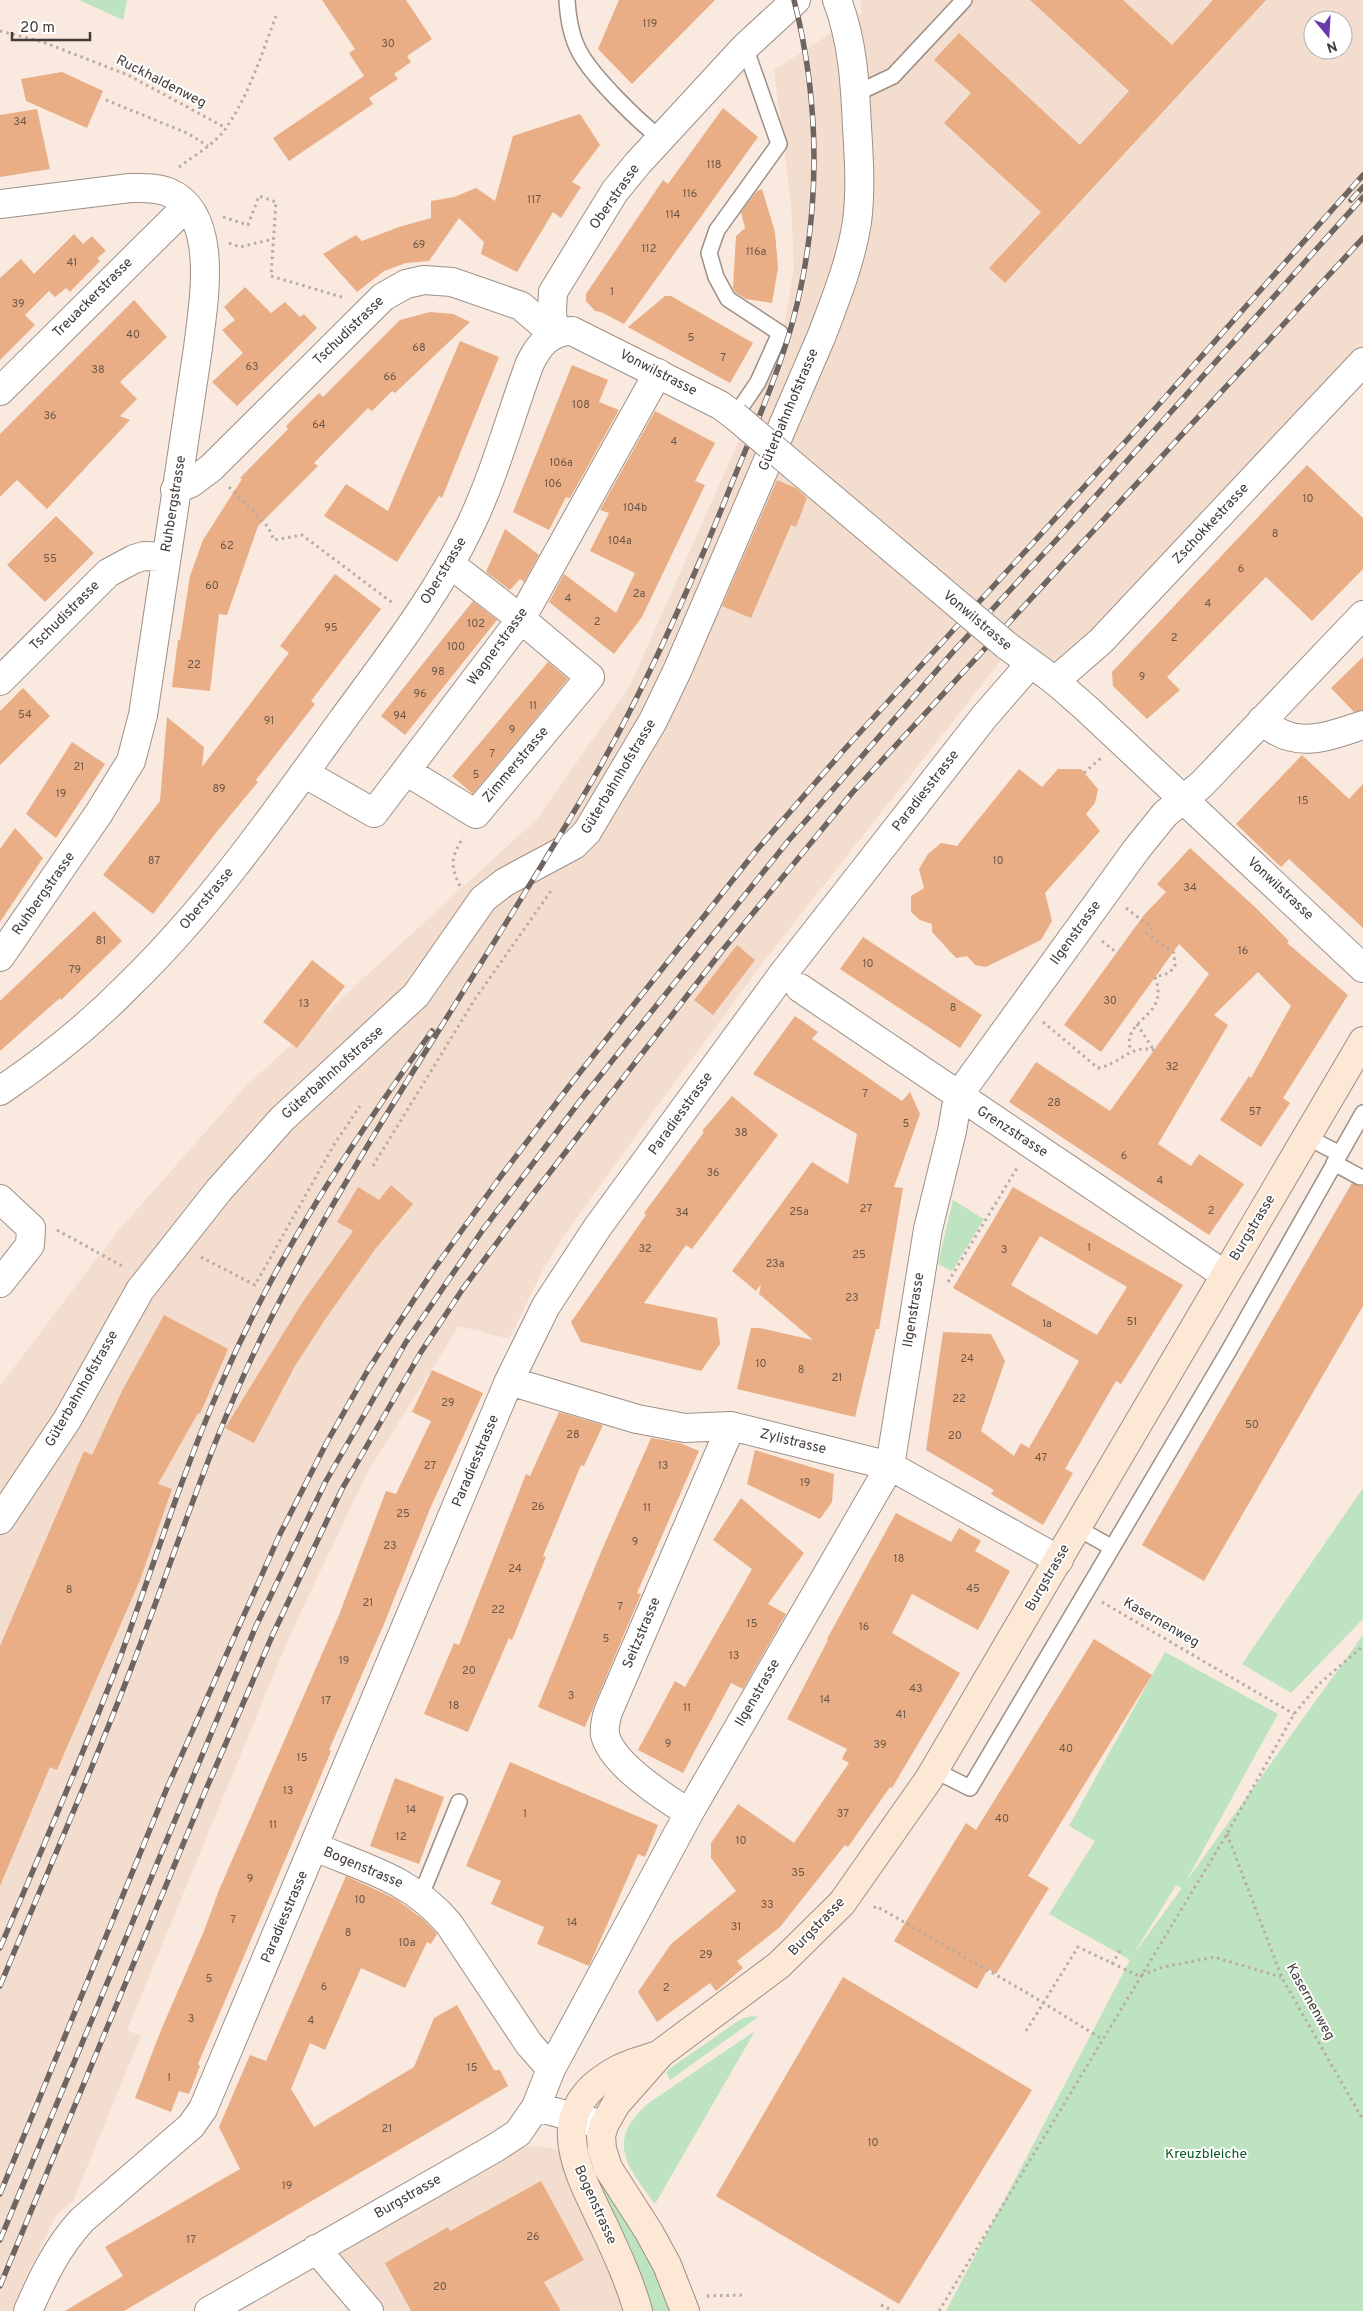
<svg xmlns="http://www.w3.org/2000/svg" width="1363" height="2311" font-family="Overpass,sans-serif">
	<rect width="100%" height="100%" fill="#f9e9df"/>
	<!-- built -->
	<path fill="#f3ddce" fill-rule="evenodd" d="M861,0H1363V362L1066,670L1010,649L768,956L663,1098L563,1237L544,1268L509,1339L459,1326L367,1473L290,1635L127,2030L141,2036L73,2201L55,2216L12,2311H0V1386L117,1232L246,1086L537,819L630,686L763,386L785,323L794,268L791,203L774,70L862,13ZM1313,20H1343V50H1313Z
		M540,2146L572,2152L638,2311H369L316,2249L495,2148Z"/>
	<!-- green -->
	<path fill="#bde3c0" fill-rule="evenodd" d="M79,0H127L123,20Z
		M953,1200L984,1219L952,1271L938,1264Z
		M1363,1488V1619L1291,1693L1242,1664Z
		M1363,1635V2311H946L1130,1960L1049,1914L1095,1841L1069,1826L1165,1652L1278,1714L1185,1883ZM1176,1885L1182,1888L1136,1951V1950Z
		M753,2016L758,2017L670,2080L666,2072L672,2067L741,2019Z
		M755,2031L655,2204C626,2165 605,2140 650,2102Z
		M585,2159H591L634,2226L673,2311H651L640,2277Z"/>
	<!-- building -->
	<path fill="#e9ae85" fill-rule="evenodd" d="M322,0H406L432,39L407,56L411,62L394,74L398,79L369,98L373,104L289,161L273,138L364,76L349,53L355,49Z
		M619,0H715L632,84L598,49Z
		M1030,0H1123L1172,45L1213,0H1266L1005,283L989,268L1041,212L944,123L971,93L934,60L959,33L1080,145L1129,91Z
		M62,72L103,91L87,128L26,101L21,79Z
		M723,108L758,137L624,324L601,312L595,311L586,301V294L663,180L668,184Z
		M37,109L50,169L0,177V115Z
		M580,114L600,145L572,182L581,187L561,218L553,212L517,272L481,254L484,242L459,218L429,261L406,263L384,271L357,292L323,254L356,235L362,241L399,227L431,218V201L454,197L476,188L495,201L513,136Z
		M762,189L775,232L778,268L772,303L746,299L735,292L733,288L736,236L745,228L741,212L757,191Z
		M74,234L83,244L92,236L106,251L97,258L100,261L70,292L66,288L55,297L49,291L25,315L35,325L0,360V278L21,259L34,274Z
		M245,287L271,313L285,302L300,317L304,314L317,328L237,406L212,382L243,353L222,330L235,320L224,307Z
		M665,296H671L753,343L730,383L628,327Z
		M134,300L167,337L120,382L137,399L120,416L130,420L47,509L17,480L0,497V434Z
		M430,312L453,314L470,322L395,393L392,391L372,411L368,408L314,463L318,466L258,526L227,615L219,614L210,691L172,687L178,640H180L190,576L203,540L242,479L240,478L288,429L286,426L319,393L323,397L400,320Z
		M460,341L499,357L442,498L439,496L397,562L324,516L346,484L388,511Z
		M572,365L608,380L599,402L619,410L570,498L566,497L549,530L513,512Z
		M655,411L715,443L695,481L705,485L642,617L614,654L549,602L564,574L616,613L635,573L590,551L609,513L600,510Z
		M1307,465L1363,518V569L1312,621L1266,577L1167,677L1180,690L1147,719L1113,686L1112,672Z
		M777,480L796,488L807,498L796,527L791,525L751,618L722,606Z
		M56,516L94,553L45,602L7,565Z
		M505,529L539,555L524,582L520,579L510,590L486,572Z
		M335,574L381,609L311,701L315,704L256,780L258,782L219,829L153,914L103,875L160,801L167,717L204,747L202,767L289,653L280,646Z
		M473,601L497,620L405,735L381,716Z
		M1363,657V710L1354,712L1331,688Z
		M548,662L568,679L473,794L452,776Z
		M23,688L50,716L0,765V711Z
		M72,742L105,764L56,838L26,814Z
		M1302,755L1349,799L1363,784V928L1289,859L1281,867L1236,824Z
		M1019,769L1042,787L1058,769H1081L1098,789L1095,803L1086,814L1100,831L1045,893L1052,921L1041,940L986,967L975,965L967,956L956,958L932,932V924L920,920L911,912V896L924,888L919,869L928,854L941,843L957,846Z
		M15,828L43,858L0,922V849Z
		M1190,848L1255,907L1289,941L1287,943L1348,995L1283,1098L1290,1103L1261,1147L1220,1120L1249,1076L1251,1078L1291,1006L1258,972L1214,1015L1228,1025L1158,1144L1191,1166L1199,1154L1244,1184L1209,1235L1009,1102L1036,1062L1110,1111L1209,974L1179,944L1101,1052L1064,1025L1144,915L1166,892L1157,884Z
		M94,911L122,941L61,1000L60,998L0,1051V1001Z
		M863,937L982,1015L960,1048L840,969Z
		M737,945L755,960L713,1015L694,1000Z
		M312,960L345,986L297,1048L263,1022Z
		M795,1016L818,1032L812,1039L902,1101L910,1092L920,1114L894,1187L903,1188L879,1329H876L855,1417L737,1389L751,1328H760L813,1340L759,1294L761,1284L756,1291L732,1271L812,1162L848,1184L857,1134L753,1074Z
		M732,1096L778,1135L692,1249L686,1245L644,1303L717,1318L720,1344L701,1371L581,1342L571,1322L646,1215L644,1213L704,1132L702,1131Z
		M1352,1183L1363,1186V1306L1204,1581L1142,1545Z
		M391,1185L413,1204L376,1248L326,1318L295,1366L254,1443L225,1428L302,1303L353,1231L337,1222L358,1187L379,1200Z
		M1013,1187L1183,1285L1121,1384L1116,1381L1065,1469L1073,1473L1043,1525L991,1494L994,1490L926,1450L943,1332L991,1334L1005,1361L981,1431L1014,1456L1021,1443L1029,1448L1079,1361L953,1288ZM1040,1236L1127,1287L1097,1335L1011,1285Z
		M164,1315L228,1349L200,1414L198,1413L158,1484L172,1489L140,1580L57,1770L50,1767L0,1886V1646L84,1451L92,1455L123,1389Z
		M432,1370L483,1393L432,1504L384,1624L329,1750L331,1751L317,1785L198,2064L200,2066L189,2094L179,2091L171,2112L135,2098L161,2030L204,1931L219,1890L339,1615L386,1491L396,1494L431,1421L412,1412Z
		M559,1412L603,1425L584,1466L581,1465L543,1556L546,1557L512,1640L509,1638L468,1732L424,1714L454,1643L459,1645L526,1474L530,1476Z
		M651,1438L680,1443L699,1451L637,1593L641,1594L585,1727L538,1707L601,1552Z
		M755,1450L834,1474L832,1502L820,1519L747,1484Z
		M741,1498L804,1553L768,1604L786,1614L743,1689L731,1683L683,1773L638,1750L675,1681L685,1687L752,1569L713,1540Z
		M896,1513L951,1542L959,1528L981,1541L975,1551L1010,1571L978,1630L912,1594L892,1633L960,1673L892,1788L890,1787L848,1847L845,1845L780,1927L737,1961L743,1968L716,1991L710,1983L657,2022L638,1992L671,1944L736,1891L711,1858V1843L738,1804L794,1843L849,1763L842,1759L847,1749L787,1719L828,1640L827,1639Z
		M1094,1639L1152,1675L1028,1876L1049,1888L996,1974L988,1969L977,1989L894,1941L966,1823L976,1830Z
		M510,1762L658,1825L645,1857L638,1854L589,1966L537,1944L544,1927L491,1904L501,1881L466,1866Z
		M395,1778L444,1797L419,1864L370,1846Z
		M346,1876L396,1899L424,1920L437,1934L431,1944L427,1942L405,1988L361,1968L325,2050L310,2043L291,2089L314,2127L414,2067L434,2018L457,2005L494,2070H500L508,2086L124,2311H65L123,2276L105,2247L240,2169L219,2127L250,2055L266,2061Z
		M843,1977L1032,2090L899,2304L716,2196Z
		M541,2181L584,2260L544,2282L561,2311H411L385,2263L448,2227L450,2231Z"/>
	<g fill="none" stroke-linecap="round" stroke-linejoin="round">
		<defs>
			<path id="service" d="M567,0C568,17 571,37 580,53C594,78 637,120 660,138
				M855,94L893,76L964,0
				M735,416L758,382L780,333L728,299L716,277L709,253L717,230L779,144L745,47
				M1307,1137L1340,1154
				M1334,1163L1360,1177
				M1077,1528L1111,1547
				M934,1770L970,1788L1228,1352L1363,1113
				M421,1895L459,1802"/>
			<path id="minor" d="M0,204L130,188C142,188 156,187 168,192C221,214 203,304 198,348L143,715L131,761L99,813L0,957
				M0,391L187,206
				M175,490L191,483L211,468L383,297L406,284L424,280L452,282L521,306L554,334
				M0,681L108,573L134,559L144,556L166,557
				M1055,681L1101,641L1363,362
				M1262,720C1294,751 1326,737 1363,725
				M406,771L476,814L590,677L521,619L450,564
				M304,773L374,813L521,619L658,373
				M800,988L1225,1275
				M0,1199L31,1228L30,1245L0,1283
				M509,1381L637,1419L685,1428L731,1426L890,1466L1059,1560
				M0,1520L67,1420L140,1290L219,1190L282,1119L416,995L483,899L505,882L574,845L587,832L653,721L678,669L822,335C836,298 851,261 857,222C861,191 859,158 857,127C855,83 853,42 837,0
				M689,1813C665,1798 612,1764 605,1735C604,1728 606,1719 608,1712L731,1426
				M315,1847C367,1869 411,1879 449,1924L529,2044L551,2069L536,2107
				M551,2069L689,1813L890,1466L928,1229L952,1131L958,1096L1136,850L1165,814L1201,785L1363,615
				M316,2249L369,2311
				M28,2311C43,2277 57,2247 82,2220L191,2126L203,2109L509,1381L546,1306L597,1228L782,975L984,717L1030,664
				M209,2311L495,2148L518,2133L536,2107L604,2125"/>
			<path id="tertiary" d="M554,334L552,311L553,292L615,191L638,163L745,47L796,0
				M1006,645L1055,681L1086,708L1363,968
				M0,1091C46,1060 92,1023 131,983C211,905 276,812 341,722C387,659 436,597 470,526C495,474 510,417 530,363C539,345 550,331 572,331L720,405L735,416"/>
			<path id="secondary" d="M638,2311C630,2282 617,2254 604,2226C576,2168 542,2109 619,2069C630,2063 643,2060 655,2056
				M685,2311L667,2265L649,2232L608,2168L602,2149L601,2136L604,2125L616,2104L661,2053L779,1965L842,1903L929,1779L1363,1041"/>
		</defs>
		<!-- service casing -->
		<use href="#service" stroke="#9e9086" stroke-width="18"/>
		<!-- minor casing -->
		<use href="#minor" stroke="#9e9086" stroke-width="30"/>
		<!-- tertiary casing -->
		<use href="#tertiary" stroke="#9e9086" stroke-width="30"/>
		<!-- secondary casing -->
		<use href="#secondary" stroke="#9e9086" stroke-width="30"/>
		<!-- path -->
		<path stroke="#b9aca4" stroke-width="3" stroke-dasharray="2.5 4" stroke-linecap="butt" d="M0,31L43,42L128,75L226,128
			M106,100L187,133L208,146
			M179,167C195,155 215,144 226,128C249,95 262,53 276,16
			M223,217L248,225L259,196L276,202L271,276L345,298
			M229,243L240,247L273,239
			M229,487L268,527L274,540L302,535L394,604
			M1084,773L1102,757
			M460,886C449,864 452,857 463,837
			M1126,908L1152,928L1147,934L1174,953L1175,966L1169,973L1155,977C1171,1019 1120,1017 1131,1051
			M1102,941L1117,953
			M1043,1022L1098,1068C1119,1065 1130,1044 1154,1050
			M1137,1024L1153,1049
			M373,1166L475,999L553,888
			M57,1230L124,1267
			M201,1257L255,1285L335,1143L360,1106
			M948,1282L1017,1168
			M1102,1602L1294,1714
			M1227,1834L1282,1978L1363,2120
			M874,1908L876,1906L1029,1994L1102,2039
			M1112,1964L1121,1949
			M1026,2031L1078,1947L1139,1976L1163,1967L1214,1957L1281,1977
			M707,2296L746,2295
			M881,2305L893,2311
			M939,2311L1227,1834L1294,1714L1319,1684L1363,1646"/>
		<!-- service -->
		<use href="#service" stroke="#fff" stroke-width="15"/>
		<!-- minor -->
		<use href="#minor" stroke="#fff" stroke-width="28"/>
		<!-- tertiary -->
		<use href="#tertiary" stroke="#fff" stroke-width="28"/>
		<!-- secondary -->
		<use href="#secondary" stroke="#fde7d5" stroke-width="28"/>
		<defs>
			<path id="rail" d="M1351,200L1363,187
				M0,1948C41,1851 84,1754 121,1655C154,1564 183,1471 222,1382C276,1256 352,1142 432,1031
				M0,1986C46,1875 95,1765 137,1653C180,1540 216,1426 271,1318C367,1130 491,957 596,774C646,686 688,592 726,498C749,440 775,384 792,324C821,218 821,106 794,0
				M0,2194L167,1788L280,1534L327,1442L368,1370L434,1269L501,1176L570,1085L755,852L843,751L1136,430L1363,175
				M0,2240L256,1626L326,1481L406,1342L482,1231L580,1101L789,840L952,653L1060,536L1363,197
				M0,2286L201,1801L273,1634L342,1489L421,1352L462,1290L530,1198L721,952L852,793L1363,238"/>
		</defs>
		<!-- rail casing -->
		<use href="#rail" stroke="#6f6560" stroke-width="5.5"/>
		<!-- rail -->
		<use href="#rail" stroke="#fff" stroke-width="4" stroke-dasharray="11" stroke-linecap="butt"/>
		<defs>
			<path id="tertiary-bridge" d="M735,416L1006,645"/>
		</defs>
		<!-- tertiary-bridge casing -->
		<use href="#tertiary-bridge" stroke="#9e9086" stroke-width="30" stroke-linecap="butt"/>
		<!-- tertiary-bridge -->
		<use href="#tertiary-bridge" stroke="#fff" stroke-width="28"/>
	</g>
	<g text-anchor="middle" dominant-baseline="central" stroke-width="4" stroke-linejoin="round" paint-order="stroke">
		<!-- number labels -->
		<g font-size="11" fill="#6c584a">
			<text x="650" y="24">119</text>
			<text x="388" y="44">30</text>
			<text x="20" y="122">34</text>
			<text x="714" y="165">118</text>
			<text x="690" y="194">116</text>
			<text x="534" y="200">117</text>
			<text x="673" y="215">114</text>
			<text x="419" y="245">69</text>
			<text x="649" y="249">112</text>
			<text x="756" y="252">116a</text>
			<text x="72" y="263">41</text>
			<text x="612" y="292">1</text>
			<text x="18" y="304">39</text>
			<text x="133" y="335">40</text>
			<text x="691" y="338">5</text>
			<text x="419" y="348">68</text>
			<text x="723" y="358">7</text>
			<text x="252" y="367">63</text>
			<text x="98" y="370">38</text>
			<text x="390" y="377">66</text>
			<text x="581" y="405">108</text>
			<text x="50" y="416">36</text>
			<text x="319" y="425">64</text>
			<text x="674" y="442">4</text>
			<text x="561" y="463">106a</text>
			<text x="553" y="484">106</text>
			<text x="1308" y="499">10</text>
			<text x="635" y="508">104b</text>
			<text x="1275" y="534">8</text>
			<text x="620" y="541">104a</text>
			<text x="227" y="546">62</text>
			<text x="50" y="559">55</text>
			<text x="1241" y="569">6</text>
			<text x="212" y="586">60</text>
			<text x="639" y="594">2a</text>
			<text x="568" y="599">4</text>
			<text x="1208" y="604">4</text>
			<text x="597" y="622">2</text>
			<text x="476" y="624">102</text>
			<text x="331" y="628">95</text>
			<text x="1174" y="638">2</text>
			<text x="456" y="647">100</text>
			<text x="194" y="665">22</text>
			<text x="438" y="672">98</text>
			<text x="1142" y="677">9</text>
			<text x="420" y="694">96</text>
			<text x="533" y="706">11</text>
			<text x="25" y="715">54</text>
			<text x="400" y="716">94</text>
			<text x="269" y="721">91</text>
			<text x="512" y="730">9</text>
			<text x="492" y="754">7</text>
			<text x="79" y="767">21</text>
			<text x="476" y="775">5</text>
			<text x="219" y="789">89</text>
			<text x="61" y="794">19</text>
			<text x="1303" y="801">15</text>
			<text x="154" y="861">87</text>
			<text x="998" y="861">10</text>
			<text x="1190" y="888">34</text>
			<text x="101" y="941">81</text>
			<text x="1243" y="951">16</text>
			<text x="868" y="964">10</text>
			<text x="75" y="970">79</text>
			<text x="1110" y="1001">30</text>
			<text x="304" y="1004">13</text>
			<text x="953" y="1008">8</text>
			<text x="1172" y="1067">32</text>
			<text x="865" y="1094">7</text>
			<text x="1054" y="1103">28</text>
			<text x="1255" y="1112">57</text>
			<text x="906" y="1124">5</text>
			<text x="741" y="1133">38</text>
			<text x="1124" y="1156">6</text>
			<text x="713" y="1173">36</text>
			<text x="1160" y="1181">4</text>
			<text x="866" y="1209">27</text>
			<text x="1211" y="1211">2</text>
			<text x="799" y="1212">25a</text>
			<text x="682" y="1213">34</text>
			<text x="1089" y="1248">1</text>
			<text x="645" y="1249">32</text>
			<text x="1004" y="1250">3</text>
			<text x="859" y="1255">25</text>
			<text x="775" y="1264">23a</text>
			<text x="852" y="1298">23</text>
			<text x="1132" y="1322">51</text>
			<text x="1047" y="1324">1a</text>
			<text x="967" y="1359">24</text>
			<text x="761" y="1364">10</text>
			<text x="801" y="1370">8</text>
			<text x="837" y="1378">21</text>
			<text x="959" y="1399">22</text>
			<text x="448" y="1403">29</text>
			<text x="1252" y="1425">50</text>
			<text x="573" y="1435">28</text>
			<text x="955" y="1436">20</text>
			<text x="1041" y="1458">47</text>
			<text x="430" y="1466">27</text>
			<text x="663" y="1466">13</text>
			<text x="805" y="1483">19</text>
			<text x="538" y="1507">26</text>
			<text x="647" y="1508">11</text>
			<text x="403" y="1514">25</text>
			<text x="635" y="1542">9</text>
			<text x="390" y="1546">23</text>
			<text x="899" y="1559">18</text>
			<text x="515" y="1569">24</text>
			<text x="973" y="1589">45</text>
			<text x="69" y="1590">8</text>
			<text x="368" y="1603">21</text>
			<text x="620" y="1607">7</text>
			<text x="498" y="1610">22</text>
			<text x="752" y="1624">15</text>
			<text x="864" y="1627">16</text>
			<text x="606" y="1639">5</text>
			<text x="734" y="1656">13</text>
			<text x="344" y="1661">19</text>
			<text x="469" y="1671">20</text>
			<text x="916" y="1689">43</text>
			<text x="571" y="1696">3</text>
			<text x="825" y="1700">14</text>
			<text x="326" y="1701">17</text>
			<text x="454" y="1706">18</text>
			<text x="687" y="1708">11</text>
			<text x="901" y="1715">41</text>
			<text x="668" y="1744">9</text>
			<text x="880" y="1745">39</text>
			<text x="1066" y="1749">40</text>
			<text x="302" y="1758">15</text>
			<text x="288" y="1791">13</text>
			<text x="411" y="1810">14</text>
			<text x="525" y="1814">1</text>
			<text x="843" y="1814">37</text>
			<text x="1002" y="1819">40</text>
			<text x="273" y="1825">11</text>
			<text x="401" y="1837">12</text>
			<text x="741" y="1841">10</text>
			<text x="798" y="1873">35</text>
			<text x="250" y="1879">9</text>
			<text x="360" y="1900">10</text>
			<text x="767" y="1905">33</text>
			<text x="233" y="1920">7</text>
			<text x="572" y="1923">14</text>
			<text x="736" y="1927">31</text>
			<text x="348" y="1933">8</text>
			<text x="407" y="1943">10a</text>
			<text x="706" y="1955">29</text>
			<text x="209" y="1979">5</text>
			<text x="324" y="1987">6</text>
			<text x="666" y="1988">2</text>
			<text x="191" y="2019">3</text>
			<text x="311" y="2021">4</text>
			<text x="472" y="2068">15</text>
			<text x="169" y="2078">1</text>
			<text x="387" y="2129">21</text>
			<text x="873" y="2143">10</text>
			<text x="287" y="2186">19</text>
			<text x="533" y="2237">26</text>
			<text x="191" y="2240">17</text>
			<text x="440" y="2287">20</text>
		</g>
		<!-- street labels -->
		<g font-size="14" fill="#423b37" stroke="#fff">
			<text transform="translate(161 82) rotate(27)">Ruckhaldenweg</text>
			<text transform="translate(615 197) rotate(-55)">Oberstrasse</text>
			<text transform="translate(93 298) rotate(-45)">Treuackerstrasse</text>
			<text transform="translate(349 331) rotate(-44)">Tschudistrasse</text>
			<text transform="translate(658 373) rotate(27)">Vonwilstrasse</text>
			<text transform="translate(789 410) rotate(-67)">Güterbahnhofstrasse</text>
			<text transform="translate(174 504) rotate(-81)">Ruhbergstrasse</text>
			<text transform="translate(1211 524) rotate(-47)">Zschokkestrasse</text>
			<text transform="translate(444 571) rotate(-59)">Oberstrasse</text>
			<text transform="translate(65 616) rotate(-45)">Tschudistrasse</text>
			<text transform="translate(977 621) rotate(40)">Vonwilstrasse</text>
			<text transform="translate(498 647) rotate(-54)">Wagnerstrasse</text>
			<text transform="translate(516 765) rotate(-50)">Zimmerstrasse</text>
			<text transform="translate(619 777) rotate(-59)">Güterbahnhofstrasse</text>
			<text transform="translate(926 791) rotate(-52)">Paradiesstrasse</text>
			<text transform="translate(1280 889) rotate(43)">Vonwilstrasse</text>
			<text transform="translate(44 894) rotate(-55)">Ruhbergstrasse</text>
			<text transform="translate(207 899) rotate(-50)">Oberstrasse</text>
			<text transform="translate(1076 933) rotate(-54)">Ilgenstrasse</text>
			<text transform="translate(333 1073) rotate(-42)">Güterbahnhofstrasse</text>
			<text transform="translate(681 1114) rotate(-54)">Paradiesstrasse</text>
			<text transform="translate(1012 1132) rotate(33)">Grenzstrasse</text>
			<text transform="translate(1253 1228) rotate(-59)">Burgstrasse</text>
			<text transform="translate(914 1310) rotate(-81)">Ilgenstrasse</text>
			<text transform="translate(82 1389) rotate(-60)">Güterbahnhofstrasse</text>
			<text transform="translate(793 1442) rotate(14)">Zylistrasse</text>
			<text transform="translate(476 1461) rotate(-67)">Paradiesstrasse</text>
			<text transform="translate(1048 1578) rotate(-60)">Burgstrasse</text>
			<text transform="translate(1161 1623) rotate(30)">Kasernenweg</text>
			<text transform="translate(642 1633) rotate(-67)">Seitzstrasse</text>
			<text transform="translate(758 1693) rotate(-60)">Ilgenstrasse</text>
			<text transform="translate(363 1868) rotate(23)">Bogenstrasse</text>
			<text transform="translate(285 1917) rotate(-67)">Paradiesstrasse</text>
			<text transform="translate(817 1927) rotate(-46)">Burgstrasse</text>
			<text transform="translate(1310 2002) rotate(61)">Kasernenweg</text>
			<text transform="translate(408 2197) rotate(-30)">Burgstrasse</text>
			<text transform="translate(595 2205) rotate(66)">Bogenstrasse</text>
		</g>
		<!-- park labels -->
		<g font-size="14" fill="#03591e" stroke="#fff">
			<text x="1206" y="2154">Kreuzbleiche</text>
		</g>
	</g>
	<!-- north arrow -->
	<g transform="translate(1328 35) rotate(162)"><circle r="24" fill="#ffffff" stroke="#b3b1af"/>
	<path d="M0-4L9 19L0 12L-9 19Z" fill="#6937ae"/>
	<text y="-8" font-size="14" font-weight="bold" text-anchor="middle" fill="#423b37">N</text>
	</g>
	<!-- scale -->
	<path d="M12 32v8h78v-8" fill="none" stroke="#423b37" stroke-width="2.5"/>
	<text x="20" y="32" font-size="15" fill="#423b37" stroke="#ffffff" stroke-width="4" paint-order="stroke">20 m</text>
</svg>
